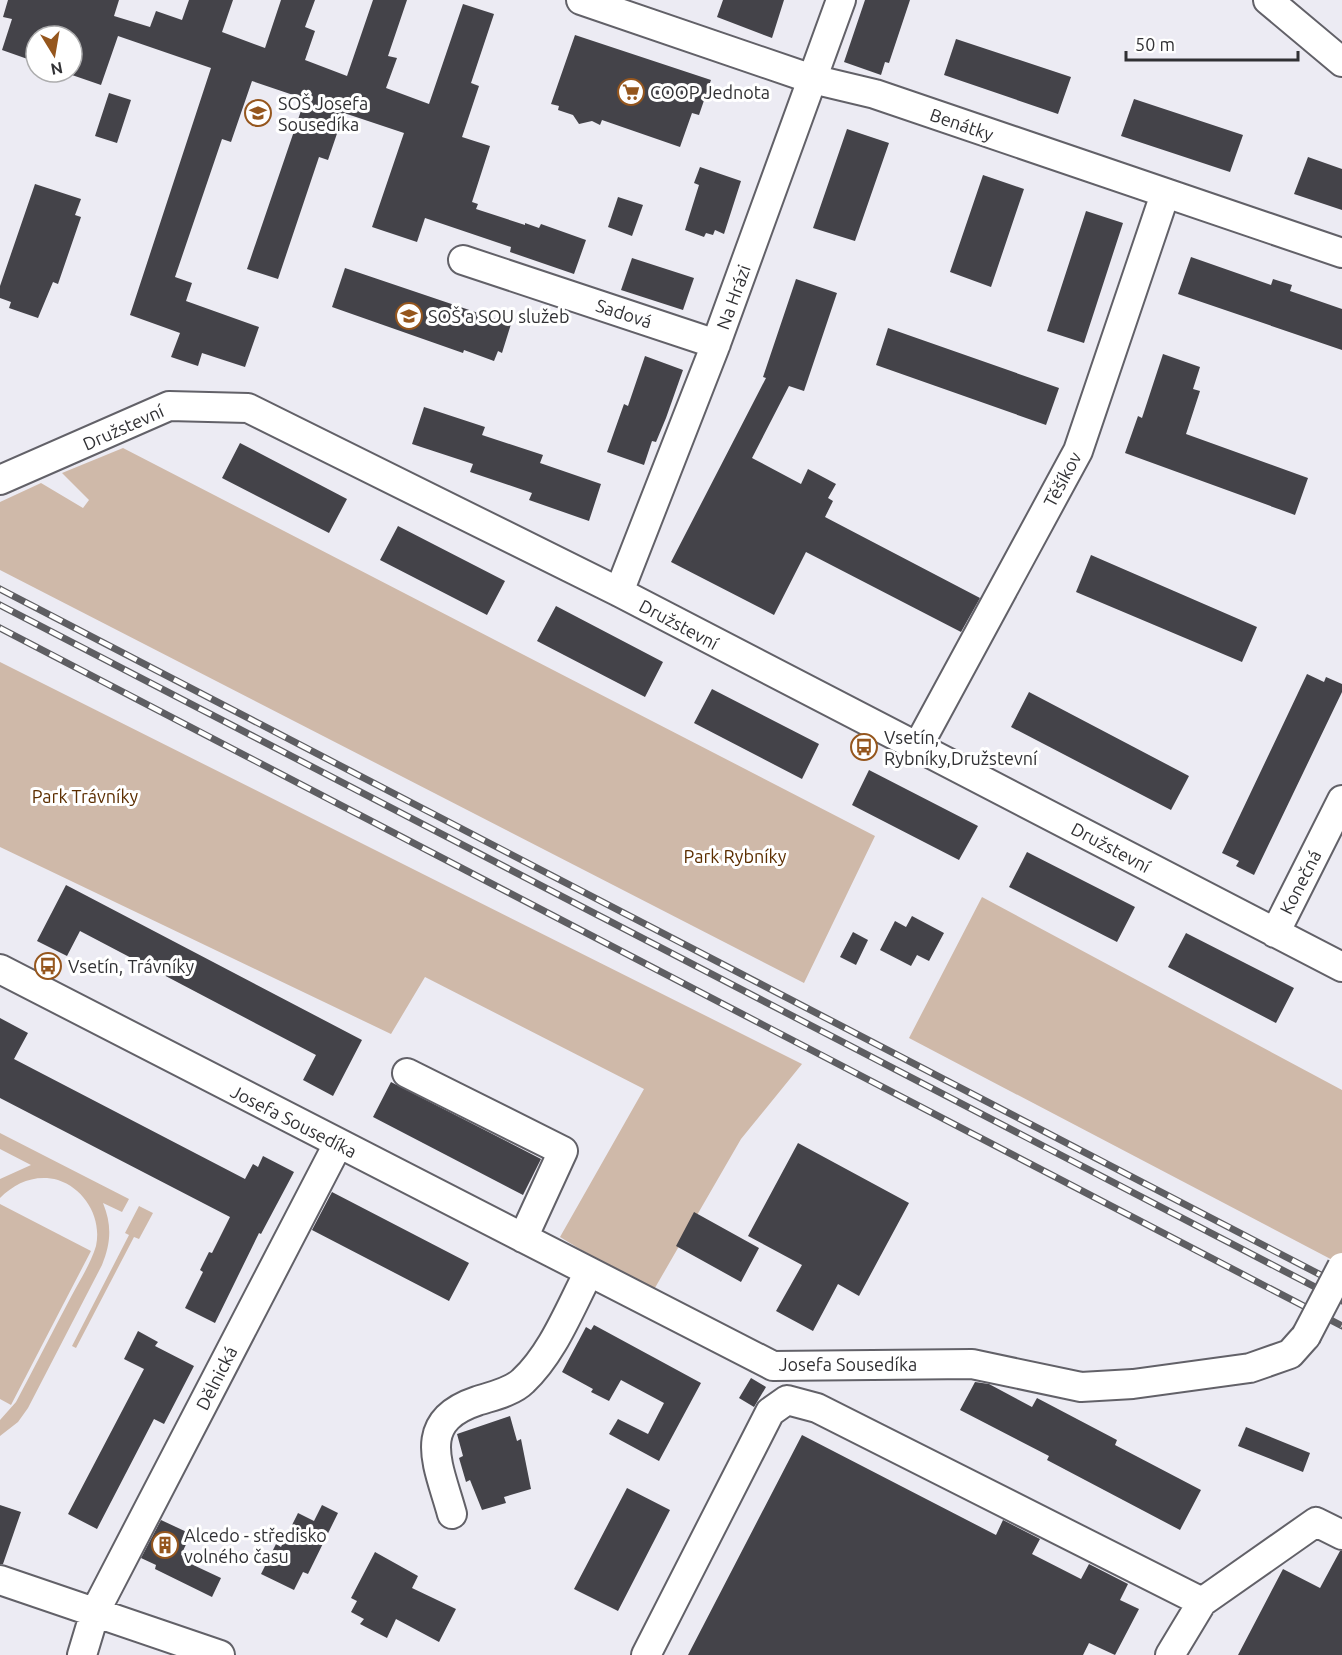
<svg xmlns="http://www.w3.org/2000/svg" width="1342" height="1655" font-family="Ubuntu,sans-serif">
	<rect width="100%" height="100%" fill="#ecebf3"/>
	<!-- green -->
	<path fill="#cfb9a9" d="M123,448L875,836L804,983L0,570V502L41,483L83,508L89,500L62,473Z
		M0,662L802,1064L741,1139L652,1293L560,1237L644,1089L425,977L391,1034L0,847Z
		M982,897L1342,1090V1265L909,1038Z
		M0,1133L129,1199L122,1212L103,1203C112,1225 111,1243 102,1265L28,1408L18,1422L0,1436V1420L16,1402C35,1366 53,1331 72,1295C80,1280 91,1263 96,1246C102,1218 85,1189 58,1180C36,1174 16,1182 0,1198V1179L31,1165L0,1149Z
		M0,1204L91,1251L11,1405L0,1399Z
		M139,1206L153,1213L139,1239L134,1237L76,1348L72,1346L129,1235L125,1233Z"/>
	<!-- building -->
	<path fill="#444349" d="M8,0H119L114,16L150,27L156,11L182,20L189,0H233L222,32L265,48L281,0H315L305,27L315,31L305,60L347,76L373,0H407L388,56L397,58L386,88L429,104L463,4L494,14L471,83L479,86L462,137L490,146L472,202L478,204L476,209L525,225V223L539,228L541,224L586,240L574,274L510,252L511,247L425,218L417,242L372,227L404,133L344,113L328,160L319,157L278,279L247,269L305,99L252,81L231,142L222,139L175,277L192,283L186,301L259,327L245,367L202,353L198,366L171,357L180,333L130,315L211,68L118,36L101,85L72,75V36H36V62L2,50L12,19L3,17Z
		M723,0H784L772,38L717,17Z
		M865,0H910L889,63L885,62L881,75L844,62Z
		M575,35L711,80L699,115L692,113L680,147L602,120L600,125L592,121L579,124L573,115L558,110L559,106L551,104Z
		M956,39L1071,77L1058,114L944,75Z
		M109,93L131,100L117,143L95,136Z
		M1134,99L1243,135L1230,172L1121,136Z
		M847,129L889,143L855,241L813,228Z
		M1308,157L1342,169V210L1294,194Z
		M700,167L741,181L724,234L715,230L713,235L706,233L704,237L685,230L699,185L694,183Z
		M983,175L1024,189L991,287L950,272Z
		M35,184L81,199L75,215L81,217L58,284L53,282L38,318L9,308L11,302L0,298V286Z
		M618,197L643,205L632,236L608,227Z
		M1086,211L1123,223L1084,343L1047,331Z
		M1191,257L1271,285L1273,279L1292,285L1290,291L1342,309V350L1178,294Z
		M632,258L694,278L683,310L621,290Z
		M345,268L511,324L502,353L498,351L494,361L464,350L463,353L332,307Z
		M796,279L837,293L804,391L789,386L752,458L801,484L808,469L836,484L828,498L833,501L825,517L980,598L961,632L806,552L774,615L671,562L766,378L763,377Z
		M888,328L1059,388L1046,425L876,365Z
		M1163,354L1200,367L1193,389L1200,391L1186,434L1308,478L1295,515L1125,453L1138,416L1142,418Z
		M645,356L683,370L666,418L656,442L652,441L644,465L607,452L624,404L628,406Z
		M424,407L485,427L482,435L543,455L540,463L601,484L589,521L529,500L532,493L470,472L473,464L412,444Z
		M240,443L347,499L329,533L222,478Z
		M398,526L505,581L487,615L380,560Z
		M1091,555L1257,627L1242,662L1076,592Z
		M556,606L663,662L645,697L537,641Z
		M1307,674L1324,682L1326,677L1342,684V692L1254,875L1236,866L1239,861L1222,853Z
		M712,689L819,744L802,779L694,723Z
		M1029,692L1189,776L1171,810L1011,727Z
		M869,770L978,826L959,860L852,805Z
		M1027,852L1135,907L1117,942L1009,887Z
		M66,885L362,1040L333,1096L303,1080L316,1055L80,931L67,956L37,941Z
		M912,916L944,933L929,961L917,955L911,966L880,950L895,921L906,927Z
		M853,932L868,940L856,965L840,957Z
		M1186,933L1294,988L1276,1023L1168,967Z
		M0,1018L28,1033L14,1059L245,1179L253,1164L258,1167L263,1156L294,1172L261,1234L259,1233L215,1323L185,1308L203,1272L200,1270L209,1252L212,1253L230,1217L0,1098Z
		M391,1082L541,1159L523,1195L373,1117Z
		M798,1143L909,1203L859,1296L838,1284L813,1331L776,1311L802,1265L748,1236Z
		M332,1192L469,1263L449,1301L312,1230Z
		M694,1212L759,1248L741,1282L676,1246Z
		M594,1325L701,1383L659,1461L609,1434L618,1419L648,1434L664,1403L621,1380L609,1401L591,1392L593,1389L562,1372L586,1327L591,1330Z
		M138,1331L158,1342L155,1346L194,1366L164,1424L154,1419L97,1529L68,1514L144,1369L124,1359Z
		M751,1378L766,1387L754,1407L739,1398Z
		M975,1382L989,1384L1032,1407L1037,1398L1117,1440L1115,1445L1201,1490L1180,1530L1047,1460L1049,1456L960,1410Z
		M510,1416L517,1441L521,1439L531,1489L504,1497L506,1503L482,1510L470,1480L466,1482L459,1458L463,1456L457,1434Z
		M1246,1427L1310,1453L1303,1472L1238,1446Z
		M802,1435L996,1535L1003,1520L1040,1539L1032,1554L1081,1579L1089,1564L1128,1584L1120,1600L1139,1609L1115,1655L1089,1643L1083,1655H688Z
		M627,1488L670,1510L618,1611L574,1589Z
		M0,1505L21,1512L3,1564H0Z
		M322,1505L338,1513L308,1574L303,1572L294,1590L261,1574L276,1544L281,1547L298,1513L314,1521Z
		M161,1520L191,1534L181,1555L191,1560L189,1563L221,1578L212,1597L155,1569L156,1565L141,1558Z
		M1340,1551H1342V1655H1238L1283,1569L1320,1588Z
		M375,1552L418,1576L412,1588L456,1609L439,1642L396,1619L387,1638L360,1624L364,1619L351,1612L357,1601L351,1598Z"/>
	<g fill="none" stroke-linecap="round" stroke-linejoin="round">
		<defs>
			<path id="minor" d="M581,0L812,79L875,94L1342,253
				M1268,0L1342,62
				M463,260L716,344
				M0,480L169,406L248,408L619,592L1342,967
				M619,592L714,349L841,0
				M918,746L1078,451L1165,194
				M1275,933L1342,800
				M0,969L773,1366L972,1364L1081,1387L1133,1384L1250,1368L1290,1354L1306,1336
				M407,1073L563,1151L523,1238
				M452,1514C439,1466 414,1422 477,1401C492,1396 512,1392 523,1381C553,1353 570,1308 589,1272
				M0,1580L220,1655
				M82,1655L95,1612L338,1144
				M646,1655L770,1412L787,1400L817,1408L1202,1602
				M1170,1655L1202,1602L1316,1522L1342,1535"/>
		</defs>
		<!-- minor casing -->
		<use href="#minor" stroke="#626168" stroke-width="32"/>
		<!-- minor -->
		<use href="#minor" stroke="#fff" stroke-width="28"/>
		<defs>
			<path id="rail" d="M0,589L1342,1286
				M0,605L1342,1301
				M0,628L1342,1326"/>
		</defs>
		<!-- rail casing -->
		<use href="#rail" stroke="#5e5e62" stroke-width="7"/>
		<!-- rail -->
		<use href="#rail" stroke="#fff" stroke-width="4.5" stroke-dasharray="14" stroke-linecap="butt"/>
		<defs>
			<path id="minor-bridge" d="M1306,1336L1342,1267"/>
		</defs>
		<!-- minor-bridge casing -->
		<use href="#minor-bridge" stroke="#626168" stroke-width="32" stroke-linecap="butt"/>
		<!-- minor-bridge -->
		<use href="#minor-bridge" stroke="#fff" stroke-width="28"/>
	</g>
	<!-- icons -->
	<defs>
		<symbol id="supermarket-ring" viewBox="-11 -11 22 22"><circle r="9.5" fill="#fff" stroke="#95561d" stroke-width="1.5"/><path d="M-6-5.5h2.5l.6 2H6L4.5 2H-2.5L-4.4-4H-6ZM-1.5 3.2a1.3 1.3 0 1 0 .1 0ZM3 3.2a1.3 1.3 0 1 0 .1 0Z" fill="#95561d"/></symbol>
		<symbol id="school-ring" viewBox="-11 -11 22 22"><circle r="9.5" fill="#fff" stroke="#95561d" stroke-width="1.5"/><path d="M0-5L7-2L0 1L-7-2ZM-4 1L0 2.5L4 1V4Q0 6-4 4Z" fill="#95561d"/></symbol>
		<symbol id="bus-ring" viewBox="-11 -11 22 22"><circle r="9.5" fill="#fff" stroke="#95561d" stroke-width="1.5"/><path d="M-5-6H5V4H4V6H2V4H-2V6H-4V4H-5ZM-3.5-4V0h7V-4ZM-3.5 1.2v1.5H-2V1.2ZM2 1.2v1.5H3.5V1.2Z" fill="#95561d"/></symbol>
		<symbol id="building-ring" viewBox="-11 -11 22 22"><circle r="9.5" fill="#fff" stroke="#95561d" stroke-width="1.5"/><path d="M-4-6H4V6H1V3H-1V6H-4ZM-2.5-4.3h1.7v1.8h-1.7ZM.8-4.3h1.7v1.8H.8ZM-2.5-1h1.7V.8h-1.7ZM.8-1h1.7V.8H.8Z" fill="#95561d"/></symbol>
	</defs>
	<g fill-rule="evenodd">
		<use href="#supermarket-ring" x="616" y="77" width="30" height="30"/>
		<use href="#school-ring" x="243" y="98" width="30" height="30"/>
		<use href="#school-ring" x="394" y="301" width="30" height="30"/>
		<use href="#bus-ring" x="849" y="732" width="30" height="30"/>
		<use href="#bus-ring" x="33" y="951" width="30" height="30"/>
		<use href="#building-ring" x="150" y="1530" width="30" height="30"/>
	</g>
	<g text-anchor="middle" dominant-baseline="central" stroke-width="6" stroke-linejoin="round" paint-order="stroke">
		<!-- poi labels -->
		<g font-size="18" fill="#313134" stroke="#fff" text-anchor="start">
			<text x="650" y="92">COOP Jednota</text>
			<text x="278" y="103">SOŠ Josefa<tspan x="278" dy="21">Sousedíka</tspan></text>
			<text x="428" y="316">SOŠ a SOU služeb</text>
			<text x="884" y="737">Vsetín,<tspan x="884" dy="21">Rybníky,Družstevní</tspan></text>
			<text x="68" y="966">Vsetín, Trávníky</text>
			<text x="184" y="1535">Alcedo - středisko<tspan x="184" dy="21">volného času</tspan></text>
		</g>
		<!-- street labels -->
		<g font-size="18" fill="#313134" stroke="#fff">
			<text transform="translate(962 124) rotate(19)">Benátky</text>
			<text transform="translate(733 297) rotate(-70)">Na Hrázi</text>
			<text transform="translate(624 313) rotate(18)">Sadová</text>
			<text transform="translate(123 427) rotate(-24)">Družstevní</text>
			<text transform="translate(1062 479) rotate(-62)">Těšíkov</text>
			<text transform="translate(679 624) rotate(28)">Družstevní</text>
			<text transform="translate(1111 847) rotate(28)">Družstevní</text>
			<text transform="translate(1300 882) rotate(-63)">Konečná</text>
			<text transform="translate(294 1121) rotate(27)">Josefa Sousedíka</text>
			<text x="848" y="1364">Josefa Sousedíka</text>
			<text transform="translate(216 1378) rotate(-63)">Dělnická</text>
		</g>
		<!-- park labels -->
		<g font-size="18" fill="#5c2e00" stroke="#fff">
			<text x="85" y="796">Park Trávníky</text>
			<text x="735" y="856">Park Rybníky</text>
		</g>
	</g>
	<!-- north arrow -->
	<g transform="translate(54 54) rotate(169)"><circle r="28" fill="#ffffff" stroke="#adadae" stroke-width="1.5"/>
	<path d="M0-4.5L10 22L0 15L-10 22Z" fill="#95561d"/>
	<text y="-9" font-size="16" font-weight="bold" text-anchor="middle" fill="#313134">N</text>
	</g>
	<!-- scale -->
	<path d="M1126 51v9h172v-9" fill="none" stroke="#313134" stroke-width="3"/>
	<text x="1135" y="51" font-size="18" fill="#313134" stroke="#ffffff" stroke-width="4.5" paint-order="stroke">50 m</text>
</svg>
